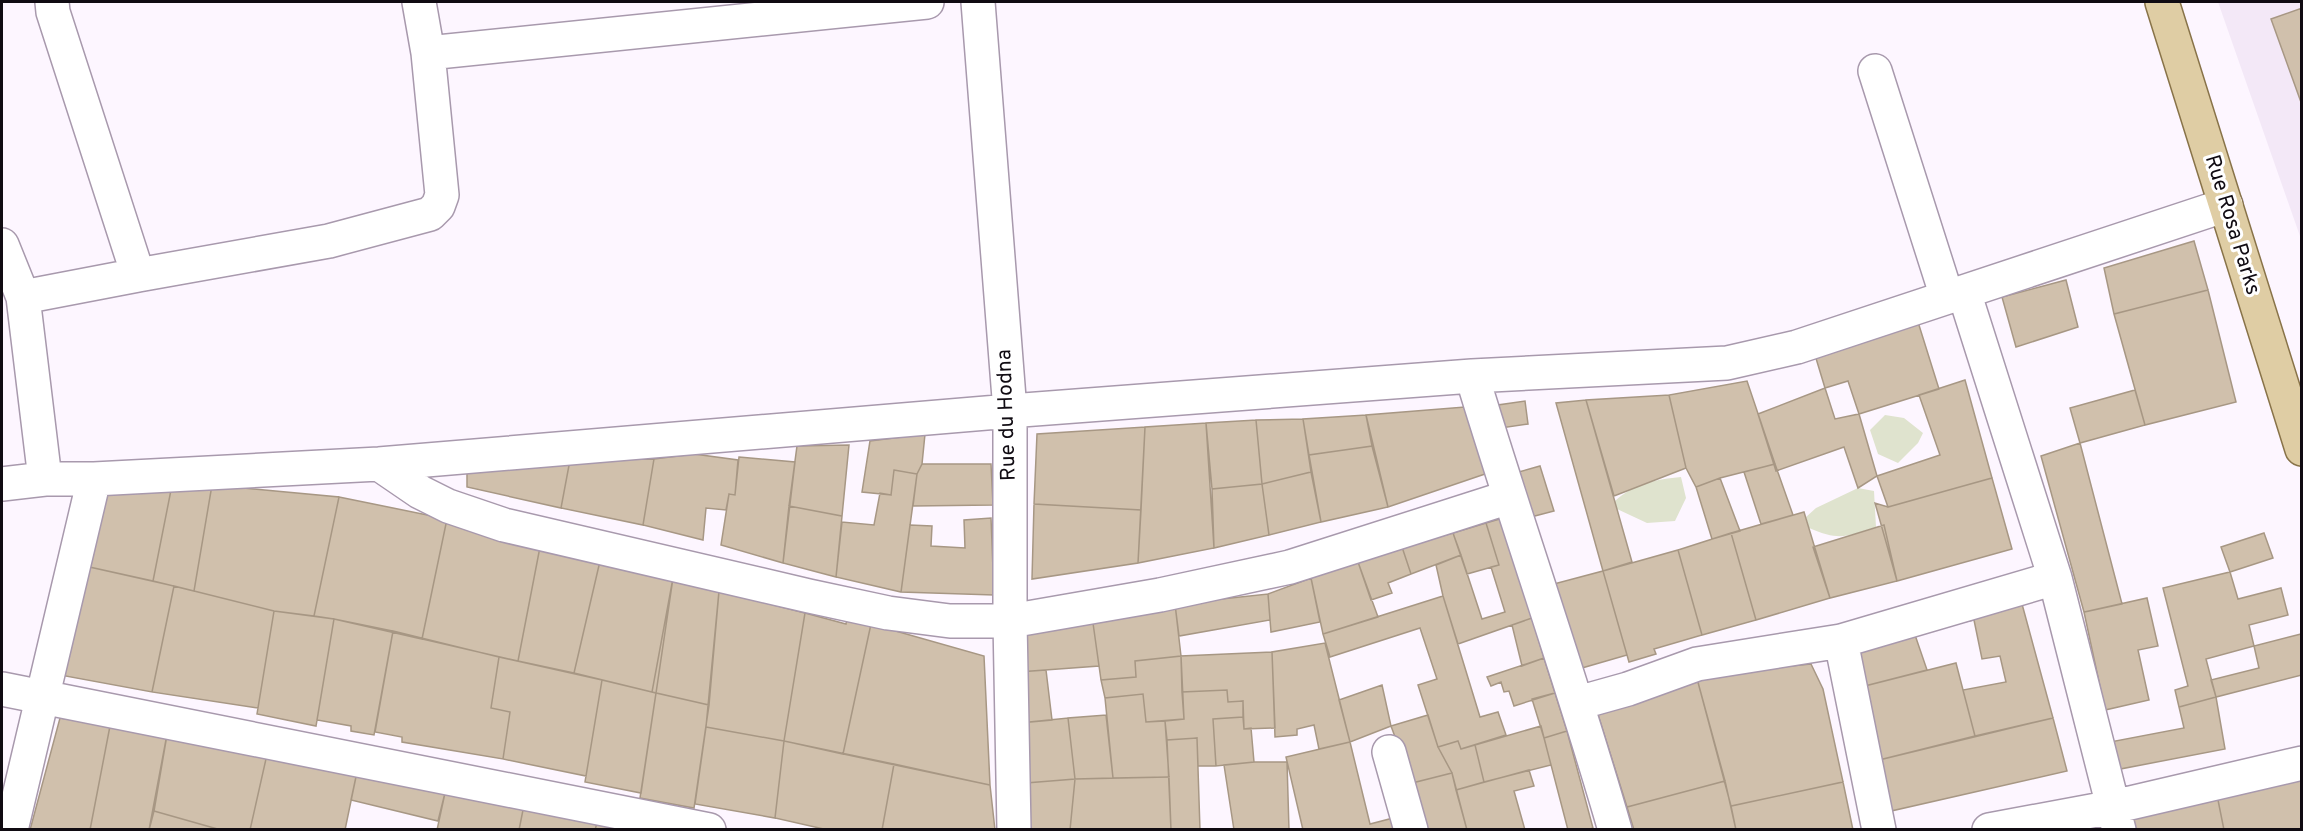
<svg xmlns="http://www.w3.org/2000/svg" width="2303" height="831" font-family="Overpass,sans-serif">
	<rect width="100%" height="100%" fill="#fdf6ff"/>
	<!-- built -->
	<path fill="#f3e8f7" d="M2218,2H2301V239Z"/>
	<!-- green -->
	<path fill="#dfe3ce" d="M1885,415L1904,418L1923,433L1918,443L1898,463L1878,454L1870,430Z
		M1681,477L1686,498L1675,521L1647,523L1617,509L1615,501C1633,484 1657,479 1681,477Z
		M1858,488L1874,491L1876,527C1845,537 1840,541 1809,528L1806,517L1816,508Z"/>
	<!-- building -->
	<path fill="#d0c0ac" stroke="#a79784" stroke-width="1.5" d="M2302,8V105L2271,19Z
		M2194,241L2208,290L2114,314L2104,268Z
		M2066,280L2078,327L2016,347L2002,297Z
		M2208,290L2236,402L2145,425L2114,314Z
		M1918,322L1939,389L1859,414L1848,381L1825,388L1815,355Z
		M1965,380L1992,478L1888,507L1877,476L1940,455L1919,395Z
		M1747,381L1775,464L1720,478L1696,487L1686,468L1669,395Z
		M1825,388L1835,419L1859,414L1877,476L1858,488L1844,447L1776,471L1758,414Z
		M2135,390L2145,425L2080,443L2070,408Z
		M1669,395L1686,468L1614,496L1586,400Z
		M1586,400L1632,562L1603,571L1556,403Z
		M1525,401L1528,424L1501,428L1498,405Z
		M1465,407L1488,473L1388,507L1366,415Z
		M1366,415L1372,446L1309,455L1303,419Z
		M1303,419L1311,472L1262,484L1256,420Z
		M1256,420L1262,484L1212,489L1206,423Z
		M1206,423L1214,548L1138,563L1145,427Z
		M1145,427L1141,510L1034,504L1037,434Z
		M925,434L922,464L917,474L894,470L891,495L862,492L870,441Z
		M2080,443L2122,604L2084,612L2041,456Z
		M849,445L842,516L789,506L797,446Z
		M1372,446L1388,507L1321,522L1309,455Z
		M694,454L738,460L735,495L729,494L726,510L706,508L703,540L643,525L654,459Z
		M739,457L795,462L783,563L721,545L729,494L735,495Z
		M654,459L643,525L561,508L570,460Z
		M570,460L561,508L467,487V464Z
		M922,464H991L993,505L913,506L917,474Z
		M1775,464L1793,515L1761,524L1744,472Z
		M1540,466L1554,511L1527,518L1515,473Z
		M894,470L917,474L901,592L836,577L842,522L874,525L880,493L891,495Z
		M1311,472L1321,522L1269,535L1262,484Z
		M1720,478L1740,531L1712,539L1696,487Z
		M1992,478L2012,549L1897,581L1875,503L1888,507Z
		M1262,484L1269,535L1214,548L1212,489Z
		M172,485L153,581L85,566L108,488Z
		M172,485H212L194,591L153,581Z
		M212,485L339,497L314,616L274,611L194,591Z
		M339,497L447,519L422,639L334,619L314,616Z
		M1034,504L1141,510L1138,563L1032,579Z
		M789,506L842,516L836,577L783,563Z
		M1804,512L1830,598L1756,620L1731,533Z
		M991,518L994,595L901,592L910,525L932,526L931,546L965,548L964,520Z
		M1503,518L1532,618L1458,644L1443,596L1436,565L1461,555L1482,619L1505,612L1491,567L1499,565L1486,523Z
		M447,519L540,547L518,661L422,639Z
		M1486,523L1499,565L1467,574L1453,533Z
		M1884,525L1897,581L1830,598L1813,547Z
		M1453,533L1461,555L1411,574L1402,547Z
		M1731,533L1756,620L1702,635L1678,550Z
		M2264,533L2273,558L2230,572L2221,547Z
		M540,547L600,561L574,673L518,661Z
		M1402,547L1411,574L1388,583L1392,593L1371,600L1358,562Z
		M1678,550L1702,635L1654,649L1656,654L1629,662L1603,571Z
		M600,561L673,578L656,693L574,673Z
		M1358,562L1378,617L1323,634L1311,578Z
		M85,566L174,586L152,692L60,675Z
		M1603,571L1627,655L1575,670L1550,585Z
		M2230,572L2238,599L2281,588L2288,615L2249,625L2254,646L2206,659L2216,697L2179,707L2175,690L2188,686L2163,588Z
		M673,578L719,591L709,705L652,692Z
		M1311,578L1320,622L1271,632L1268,594Z
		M174,586L274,611L258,708L152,692Z
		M719,591L805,613L784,741L706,727Z
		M2019,593L2053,718L1975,736L1963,690L2006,682L2000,656L1982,659L1974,620L1914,632Z
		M1268,594L1270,620L1179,636L1175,604Z
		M1443,596L1480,717L1498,712L1506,735L1461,749L1458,741L1438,747L1418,685L1437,679L1420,628L1330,657L1323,634Z
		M2147,598L2158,646L2138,650L2149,700L2105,710L2084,612Z
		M1175,604L1181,656L1135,661L1136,677L1101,680L1092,616Z
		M274,611L334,619L316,726L257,714Z
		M805,613L846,624L847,618L871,624L843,754L784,741Z
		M1092,616L1099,666L1018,672V630Z
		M1532,618L1544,658L1522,666L1512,625Z
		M334,619L393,631L374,735L351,731V726L317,720Z
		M871,624L984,656L990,785L843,754Z
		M393,631L499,657L491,708L510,712L503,759L402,742V737L375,732Z
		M1914,632L1927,670L1857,688L1856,646Z
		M2301,634L2302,675L2216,697L2211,680L2259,668L2254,646Z
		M1325,643L1350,742L1319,749L1314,725L1297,729V735L1275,737L1272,652Z
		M1272,652L1275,728L1244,729L1243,701L1228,702L1227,690L1182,692L1181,656Z
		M1181,656L1184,719L1146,722L1143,694L1105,698L1101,680L1136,677L1135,661Z
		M499,657L602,680L586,776L503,759L510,712L491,708Z
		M1544,658L1555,693L1514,706L1509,691L1504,692L1501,682L1491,686L1487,677Z
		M1956,663L1975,736L1875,761L1857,688Z
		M1811,664L1823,689L1843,782L1731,806L1696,675Z
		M1046,670L1052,720L1020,723L1018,672Z
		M1696,675L1725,781L1627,807L1594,702Z
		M602,680L656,693L641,793L585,782Z
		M1382,685L1391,726L1350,742L1339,700Z
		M1227,690L1228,702L1243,701V717L1213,719L1216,766H1198L1197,738L1167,740L1165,721L1184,719L1182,692Z
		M656,693L709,705L694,808L640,798Z
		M1555,693L1567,731L1544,738L1532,699Z
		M1143,694L1146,722L1165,721L1169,777L1113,778L1105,698Z
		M2216,697L2225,749L2115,770L2110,742L2184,728L2179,707Z
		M1106,715L1113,778L1075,779L1068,718Z
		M1428,715L1438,747L1452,773L1412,783L1391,726Z
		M1243,717L1244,729L1251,728L1254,762L1216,766L1213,719Z
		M60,718L110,726L90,830H30Z
		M1068,718L1075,779L1026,783L1020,723Z
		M2053,718L2067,771L1891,811L1875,761Z
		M110,726L168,729L149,830H90Z
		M1541,726L1551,765L1484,782L1475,745Z
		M706,727L784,741L775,818L695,804Z
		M168,729L268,750L250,830H221L154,811Z
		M1567,731L1593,828L1587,830H1568L1544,738Z
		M1197,738L1200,830H1171L1167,740Z
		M784,741L894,764L882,830H828L775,818Z
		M1458,741L1461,749L1475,745L1484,782L1456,790L1452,773L1438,747Z
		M1350,742L1370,824L1397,817L1399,830H1303L1286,757Z
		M268,750L357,772L345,830H250Z
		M1254,762H1287L1289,830H1234L1224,765Z
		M894,764L990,785L995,830H882Z
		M1529,770L1534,786L1514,791L1525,830H1467L1456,790Z
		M357,772L445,793L438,821L351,800Z
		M1452,773L1467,830H1425L1412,783Z
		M1169,777L1171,830H1070L1075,779Z
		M2302,778V830H2224L2217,795Z
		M1075,779L1070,830H1025L1026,783Z
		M1725,781L1736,830H1634L1627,807Z
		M1843,782L1853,830H1736L1731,806Z
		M445,793L523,810L519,830H437Z
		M2217,795L2224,830H2136L2132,813Z
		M523,810L597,823L595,830H519Z
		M154,811L221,830H149Z
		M597,823L632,830H595Z"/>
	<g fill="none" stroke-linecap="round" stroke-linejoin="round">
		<defs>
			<path id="minor" d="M52,2L53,12L138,275L329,241L430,214L438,206L442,195L428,53L419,2
				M978,2L1010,411V621L1014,830
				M428,53L927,2
				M1875,71L1947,297
				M2,245L23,297L45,479
				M1964,292L2055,578L2119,830
				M23,297L138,275
				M1472,376C1518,528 1571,677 1615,830
				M379,464L420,492L448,506L504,525L809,596L888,613L950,621H1010L1160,595L1290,567L1509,497
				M2,484L45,479H94L379,464L1010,411L1472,376L1727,363L1797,347L2226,205
				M1841,641L1879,830
				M2,689L709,830
				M1578,703L1628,689L1697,664L1841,641L2055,578
				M1389,752L1411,830
				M11,830L94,479
				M1989,830L2113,807L2302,763"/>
			<path id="major" d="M2162,2L2302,449"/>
		</defs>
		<!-- minor casing -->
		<use href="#minor" stroke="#a899ad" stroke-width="36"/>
		<!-- major casing -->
		<use href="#major" stroke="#887349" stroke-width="36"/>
		<!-- minor -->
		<use href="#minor" stroke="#fff" stroke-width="33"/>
		<!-- major -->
		<use href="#major" stroke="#dfcda4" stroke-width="33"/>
	</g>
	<g text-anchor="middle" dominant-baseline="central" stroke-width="6" stroke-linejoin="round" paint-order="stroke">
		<!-- street labels -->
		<g font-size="21" fill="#100b12" stroke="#fff">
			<text transform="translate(2232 225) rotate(73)">Rue Rosa Parks</text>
			<text transform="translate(1007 415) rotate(-92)">Rue du Hodna</text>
		</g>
	</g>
	<!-- border -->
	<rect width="2303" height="831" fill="none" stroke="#100b12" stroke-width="6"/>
</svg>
